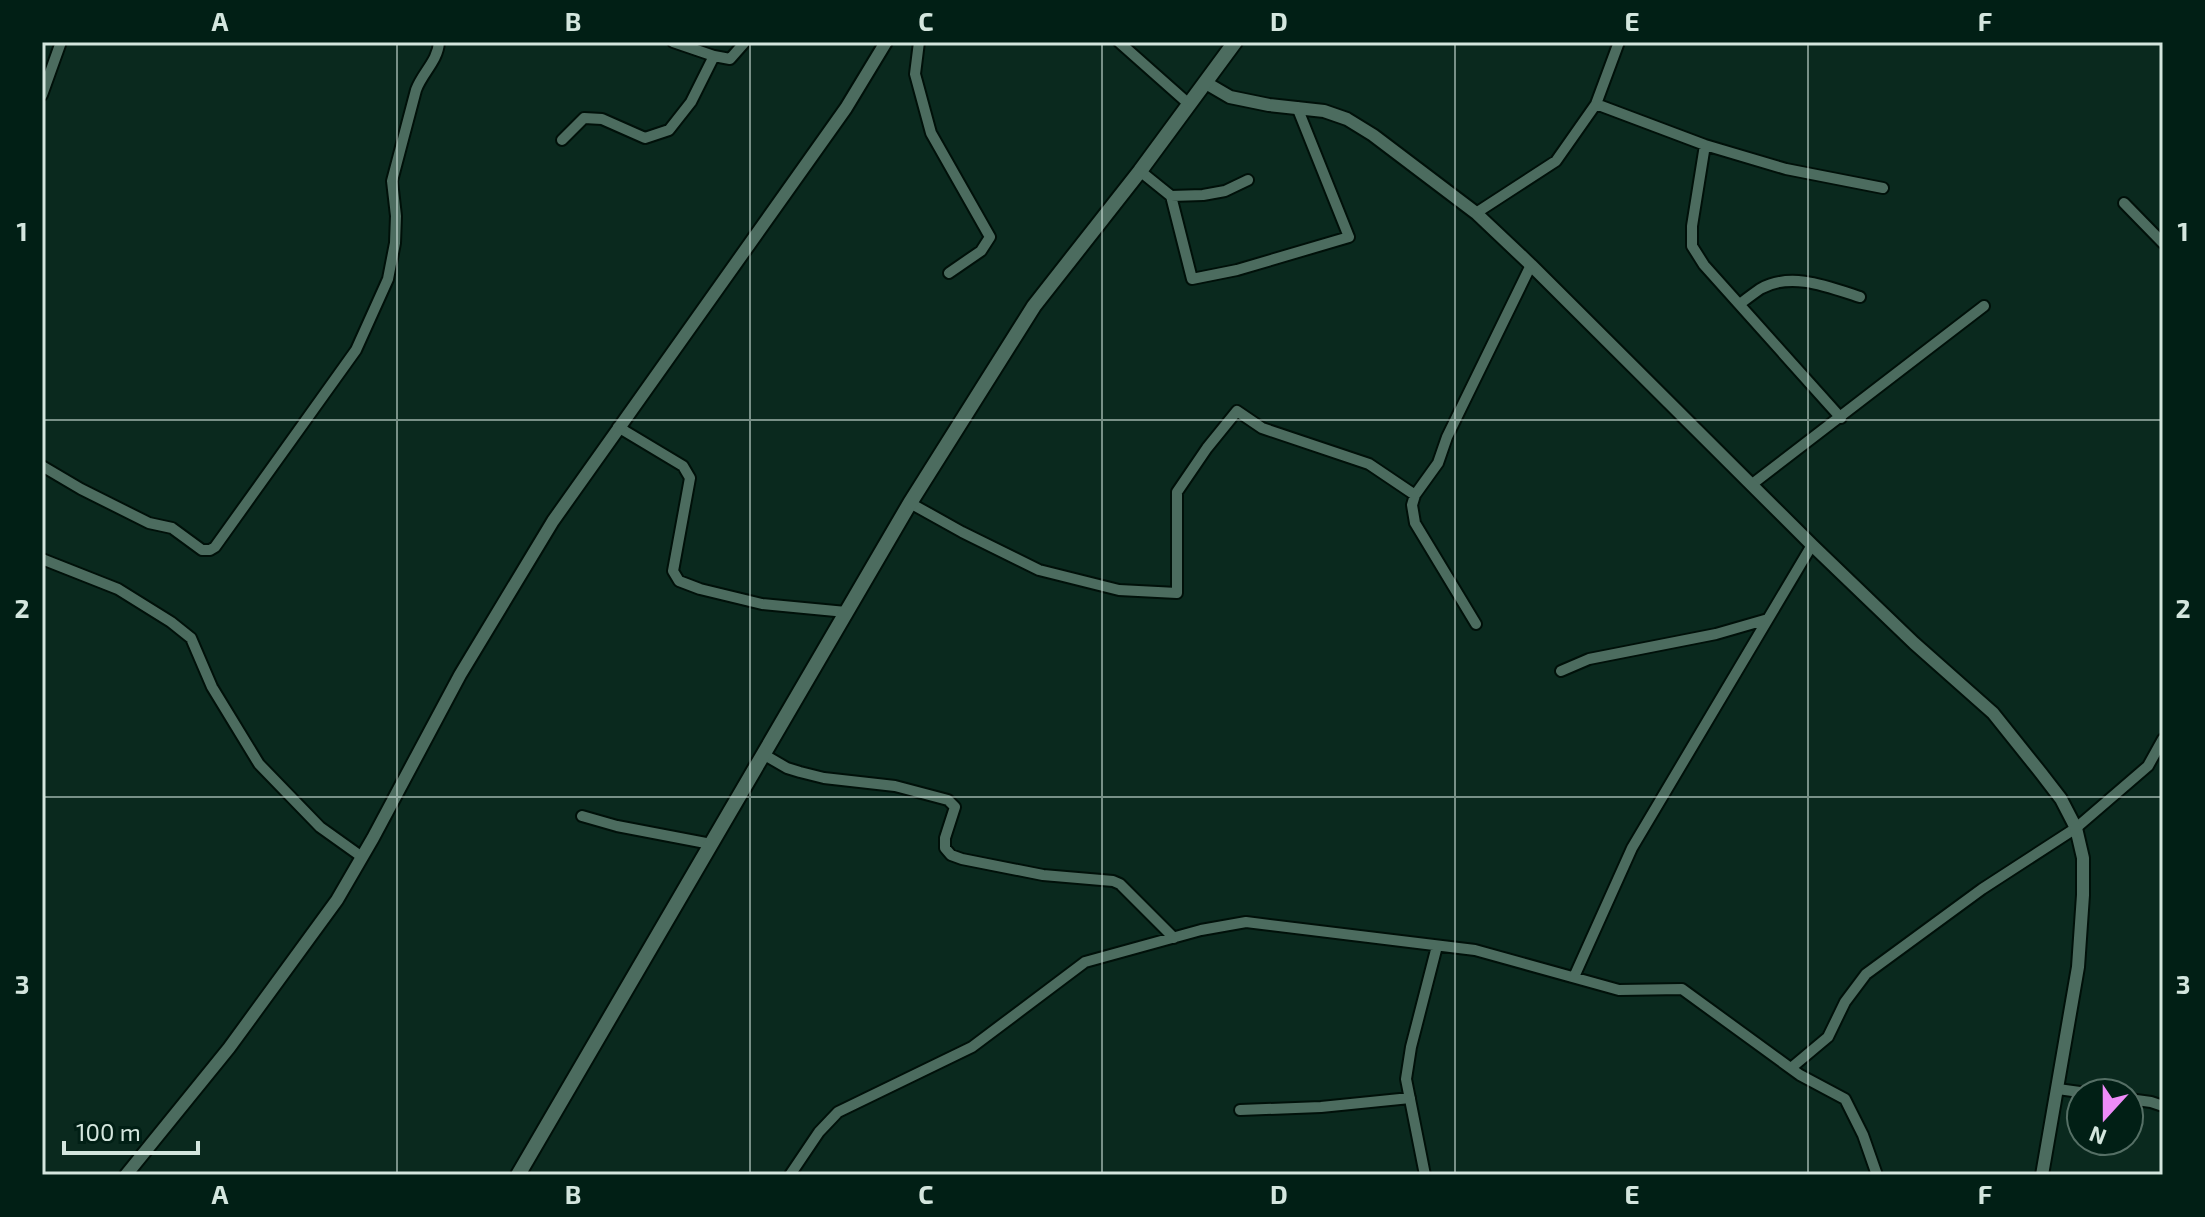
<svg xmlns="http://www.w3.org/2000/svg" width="2205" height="1217" font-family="'Exo 2',sans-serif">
	<rect width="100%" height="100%" fill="#0a291e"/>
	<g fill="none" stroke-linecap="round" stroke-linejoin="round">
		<defs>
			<path id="minor" d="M673,42L714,56
				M919,42L915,74L931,133L990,237L981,251L949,273
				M1119,42L1190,105
				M42,95L61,42
				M1596,104L1705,145L1786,169L1883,188
				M562,140L584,118L602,119L645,138L669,130L691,102L714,56L730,59L745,42
				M1705,145L1692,226V246L1704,265L1841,418
				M1140,171L1171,196L1192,279L1237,270L1349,237L1297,107
				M1171,196L1203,195L1225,191L1248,180
				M2124,203L2163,243
				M1476,213L1556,161L1596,104L1619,42
				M1740,304C1746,299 1753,294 1760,289C1791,271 1829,287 1860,297
				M618,427L683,466L690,478L673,571L679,581L700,589L762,604L846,612
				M42,466L81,489L149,523L172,528L202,550H210L215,547L356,350L388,279L395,243L396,216L392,181L416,90C422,73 438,61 439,42
				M1751,485L1984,306
				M1415,495L1412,505L1415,523L1476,624
				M910,503L962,532L1039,570L1119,590L1177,593V492L1207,448L1237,411L1262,428L1369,464L1415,495L1438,463L1447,437L1531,265
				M42,559L118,589L171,622L191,638L212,687L259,764L320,827L362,857
				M1561,671L1589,659L1716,634L1768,619
				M763,754L787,768L800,772L824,778L895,786L948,800L955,807L945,838V848L951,855L962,859L1043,875L1113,881L1120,884L1174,938
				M582,816L617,826L711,844
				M1574,977L1632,848L1812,545
				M1791,1068L1828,1037L1845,1002L1866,974L1982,889L2076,828L2148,766L2163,739
				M2058,1089L2087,1093
				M2129,1099L2151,1102L2163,1106
				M1240,1110L1321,1107L1410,1098
				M790,1175L819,1132L838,1112L972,1047L1085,962L1201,930L1246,922L1475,950L1619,990L1682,989L1800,1075L1845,1099L1863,1135L1877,1175
				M1425,1175L1406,1079L1411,1047L1437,946"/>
			<path id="tertiary" d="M1206,83L1230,97L1269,105L1324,111L1347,119L1373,135L1476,213L1531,265L1812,545L1914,643L1993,713L2041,773L2061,799L2076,828L2083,858V895L2078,967L2042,1175
				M126,1175L229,1048L337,900L373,838L460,675L553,521L846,108L886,42"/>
			<path id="secondary" d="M518,1175L910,503L1034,306L1140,171L1235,42"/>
		</defs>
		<!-- minor casing -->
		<use href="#minor" stroke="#001009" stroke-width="14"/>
		<!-- tertiary casing -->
		<use href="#tertiary" stroke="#001009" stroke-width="16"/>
		<!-- secondary casing -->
		<use href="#secondary" stroke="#001009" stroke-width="18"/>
		<!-- minor -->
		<use href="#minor" stroke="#4c6c5f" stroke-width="10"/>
		<!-- tertiary -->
		<use href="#tertiary" stroke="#4c6c5f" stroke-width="12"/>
		<!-- secondary -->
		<use href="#secondary" stroke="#4c6c5f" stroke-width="14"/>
	</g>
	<!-- grid -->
	<path fill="none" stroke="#d4e6de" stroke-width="2" stroke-opacity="0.55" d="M397,42V1175M750,42V1175M1102,42V1175M1455,42V1175M1808,42V1175M42,420H2163M42,797H2163"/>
	<!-- border -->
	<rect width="2205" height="1217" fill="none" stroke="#011f15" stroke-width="88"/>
	<!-- north arrow -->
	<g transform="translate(2105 1117) rotate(201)"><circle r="38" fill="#011f15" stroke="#556f65" stroke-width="2"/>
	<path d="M0-6L14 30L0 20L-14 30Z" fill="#ee8bf8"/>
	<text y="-12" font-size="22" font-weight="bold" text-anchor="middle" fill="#d4e6de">N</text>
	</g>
	<!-- scale -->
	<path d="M64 1141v12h134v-12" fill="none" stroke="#d4e6de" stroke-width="4"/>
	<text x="76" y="1141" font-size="24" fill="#d4e6de" stroke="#011f15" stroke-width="6" paint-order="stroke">100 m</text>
	<rect x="44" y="44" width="2117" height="1129" fill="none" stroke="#d4e6de" stroke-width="3"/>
	<g font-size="26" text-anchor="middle" font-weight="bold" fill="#d4e6de">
		<text x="220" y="31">A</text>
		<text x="573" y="31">B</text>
		<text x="926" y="31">C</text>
		<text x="1279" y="31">D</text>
		<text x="1632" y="31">E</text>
		<text x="1985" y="31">F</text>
		<text x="22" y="241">1</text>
		<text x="2183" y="241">1</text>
		<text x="22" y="618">2</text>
		<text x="2183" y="618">2</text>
		<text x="22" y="994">3</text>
		<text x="2183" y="994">3</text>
		<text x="220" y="1204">A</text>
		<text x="573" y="1204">B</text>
		<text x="926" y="1204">C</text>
		<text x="1279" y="1204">D</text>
		<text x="1632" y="1204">E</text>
		<text x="1985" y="1204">F</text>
	</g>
</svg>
